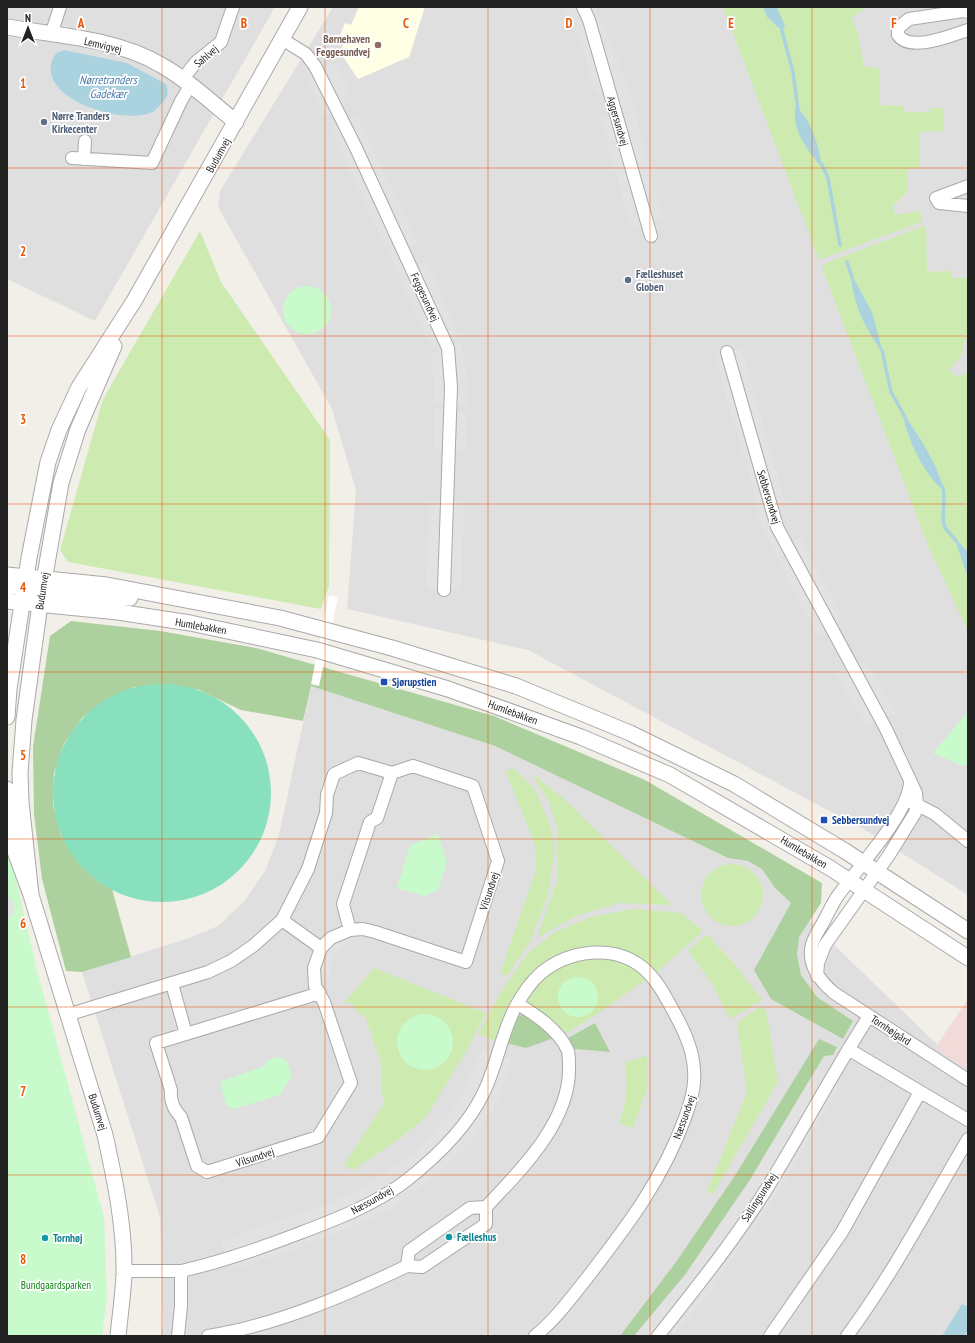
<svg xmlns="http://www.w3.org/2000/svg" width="975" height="1343" font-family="'PT Sans Narrow',sans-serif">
	<rect width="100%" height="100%" fill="#f2efe9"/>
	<!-- residential -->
	<path fill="#e0dfdf" d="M7,7H275L95,321L7,279Z
		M333,7H968V895L865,830L528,650L347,609L356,490L332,409L218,207L220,191Z
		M311,686L495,746L728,858L748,861L763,869L775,888L943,1050L968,1017V1336H161L163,1324L160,1217L82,972L186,939L218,926L245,900L265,871L279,835Z"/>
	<!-- commercial -->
	<path fill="#f2dad9" d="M968,999V1070L935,1048Z"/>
	<!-- education -->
	<path fill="#ffffe5" d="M359,7H425L409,57L358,79L340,52L346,38L340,35L345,23L351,25Z"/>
	<!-- grass -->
	<path fill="#cdebb0" d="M723,7H864V10L851,17L857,31L864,66L880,69V105L904,106V112H929L930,108H943L944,131L919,132L920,168L908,169V191L893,206L895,215L920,211L922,222L819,260Z
		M926,225L927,272L951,271L952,278H968V338H965L961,357L949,370L958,377L968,372V631L929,548L822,268L824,264Z
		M200,231L221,282L330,440L329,586L321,609L68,562L60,550L103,399Z
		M515,769L535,790L548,819L555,848L548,895L530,942L507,976L500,973L536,871L535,844L505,770Z
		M531,773L563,798L672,905L619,903L576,916L537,938L558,878L557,827L549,802Z
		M701 895a31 31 0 1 1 62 0a31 31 0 1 1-62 0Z
		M633,909L681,913L702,930V932L656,973L643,961L623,950L594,946L567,953L523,987L509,1006L496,1041L478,1034L501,992L527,954L555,932L591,917Z
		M707,934L736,966L762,1000L730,1019L711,982L688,951Z
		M575,958H620L648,978L599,1013L563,1035L526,1001L544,974Z
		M374,968L486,1013L464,1055L426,1117L398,1140L353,1170L344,1165L385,1102L381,1093L382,1067L365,1016L359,1014L351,1002L343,1004Z
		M760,1007L766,1010L778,1082L713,1194L707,1191L747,1092L737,1022Z
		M647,1056L648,1085L633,1128L619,1123C627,1101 628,1086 625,1062Z"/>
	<!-- forest -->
	<path fill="#add19e" d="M71,621L160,631L256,648L494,716L645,780L822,883L821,903L799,937L797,955L801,975L817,997L853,1021L843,1039L771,999L754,970L791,903L775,888L762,869L748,861L728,858L495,746L311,686L303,721L241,710L197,689L135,687L107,699L82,718L64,744L54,773L53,805L61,835L100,883L112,889L131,957L82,972L66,971L42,879L34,814L33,747L50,636Z
		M524,1014L540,1023L554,1038L526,1048L506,1043L515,1017Z
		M595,1023L610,1052L575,1049L568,1038Z
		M819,1039L837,1047L833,1055L824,1056L750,1180L685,1275L634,1336H620L676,1262L736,1174Z"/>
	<!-- park -->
	<path fill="#c8facc" d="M283 310a24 24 0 1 1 48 0a24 24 0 1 1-48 0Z
		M968,712V765H960L933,753Z
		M438,834L447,863L438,890L424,896L397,888L410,846Z
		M7,841L37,970L104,1217L107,1298L102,1336H7Z
		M558 997a20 20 0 1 1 40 0a20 20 0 1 1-40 0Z
		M397 1042a28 28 0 1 1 56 0a28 28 0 1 1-56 0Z
		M277,1057L287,1061L292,1075L280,1095L234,1109L226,1105L220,1082L265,1066L266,1061Z"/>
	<!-- pitch -->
	<path fill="#88e0be" d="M53 793a109 109 0 1 1 218 0a109 109 0 1 1-218 0Z"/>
	<!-- parking -->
	<path fill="#e2e2e2" d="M564,7H593L608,33L635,111L663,218L631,228L601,119L614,114L608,91L596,95L578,34Z
		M330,64L337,66L349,91L341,108L347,120L357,116L418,243L409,247L417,265L427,260L458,336L451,339L453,345L461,343L467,376V404H457V412H467L465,450L434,449V408H444V404H434V381L430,354L439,352L437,346L432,347L330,128L338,124L333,112L324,116L307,81L311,74Z
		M742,349L785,502L778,508L790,542L801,538L842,617L818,636L785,575L759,518L749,474L714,355Z
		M429,500L464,501L461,590L426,589Z
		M867,661L895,713L867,727L835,673Z
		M7,889L8,896L12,899L15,911L7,921Z
		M349,934L352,942L340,949L335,954L330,965V975L320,977L319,966L327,947Z
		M483,1049L513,1060L495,1107L473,1139L437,1174L393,1207L361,1223L298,1248L231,1270L221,1241L318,1208L362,1188L417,1151L449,1115L465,1088Z
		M816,1069L841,1085L779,1191L711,1290L674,1336H634L685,1275L750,1180Z"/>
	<!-- water -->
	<path fill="#aad3df" d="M763,7H777L785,26L782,31L767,17Z
		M64,50L127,63L166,84C169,91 168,95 164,101C161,104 156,110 153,112C126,125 45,102 51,65C53,57 55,52 64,50Z
		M796,107C812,120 819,147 822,167C809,153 790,128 796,107Z
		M851,274L872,312L883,353C866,330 852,303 851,274Z
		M903,413C920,438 936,461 944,490C926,479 905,435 903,413Z
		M954,537L968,552V578Z
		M962,1304L968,1306V1330L964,1336H942Z"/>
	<!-- pier -->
	<path fill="#fff" d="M329,595L338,597L319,686L311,684Z"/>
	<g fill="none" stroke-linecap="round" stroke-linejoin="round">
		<!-- stream -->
		<path stroke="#aad3df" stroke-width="3.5" d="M782,31L793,72L798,111
			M821,163L828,178L840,245
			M847,262L852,277
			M882,350L891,392L905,417
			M942,486C947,496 941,513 944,525C946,531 953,536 956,541"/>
		<defs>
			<path id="minor" d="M583,7L589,20L651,236
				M968,12L963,11L909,19L898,28V35C910,53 952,35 968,30
				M51,35L60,7
				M282,39L306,54L315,66L356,148L448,348L451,387L444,590
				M182,80L196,62L221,42L233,7
				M72,158L152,163L181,101L190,86
				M84,159L85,141
				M968,186L936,198L939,203L968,206
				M727,352L777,527L886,729L916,793L917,804L915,813L889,855L825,945L818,963L817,976
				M910,782C909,814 856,869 837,897C832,905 828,913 824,921C819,930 812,939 811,949C809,967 821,982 834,993L968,1080
				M910,801L935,814L968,841
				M321,948L331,938L350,930L343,904L370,822L377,818L392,773L413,766L473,786L498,861L466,962L375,932L363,929L350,930
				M172,984L186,1034L156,1043L171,1090C170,1100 174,1110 181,1117L197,1166L207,1172L318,1137L351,1083L324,1002L315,986L314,968L321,948L282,920
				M67,1015L208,972L231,961L253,946L282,920L308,869L326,813L327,795L334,774L358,763L392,773
				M186,1034L320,993
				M848,1049L968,1120
				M407,1266L422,1267L486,1224V1207
				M124,1271H181V1306L178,1336
				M181,1271C222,1262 261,1248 300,1233C337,1219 376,1204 407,1180C436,1157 467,1127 483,1094C497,1066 501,1034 516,1006C522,995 532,981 541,973C569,950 613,944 642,967C657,979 666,998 675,1014C687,1036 696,1057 694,1083C693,1095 689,1107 685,1118C662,1181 627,1226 587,1278C571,1298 555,1320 535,1336
				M208,1336C277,1325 344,1296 407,1266L409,1251L470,1208L486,1207C521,1170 571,1121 569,1066C569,1062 569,1056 568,1051C559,1030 536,1015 518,1004
				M658,1336C696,1288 737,1237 769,1185C803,1129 834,1071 869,1016
				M770,1336L842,1232L920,1092
				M847,1336C893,1274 929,1205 968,1139"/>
			<path id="tertiary" d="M7,27C58,36 115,38 161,65C188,80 212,103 236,122
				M7,575L107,585L280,618L392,648L516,686L630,733L734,784L845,851L968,931
				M7,587L33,585
				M32,594L42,592L130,598
				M7,601L118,612L190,623L317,650L448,689L581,737L670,775L830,868L968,958
				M7,717L9,689L29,558L48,462L59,430L79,387L134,301L300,7
				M7,789L13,846L31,895L105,1135C115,1180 125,1228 124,1275C123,1295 120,1316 118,1336
				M31,895L21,802L20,773L24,720L40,604L61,483L78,429L114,346"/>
		</defs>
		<!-- minor casing -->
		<use href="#minor" stroke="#a9a9a9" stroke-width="14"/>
		<!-- tertiary casing -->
		<use href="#tertiary" stroke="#a9a9a9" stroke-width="17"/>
		<!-- minor -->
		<use href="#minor" stroke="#fff" stroke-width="12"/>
		<!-- tertiary -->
		<use href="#tertiary" stroke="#fff" stroke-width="15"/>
	</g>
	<!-- grid -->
	<path fill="none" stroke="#e8590c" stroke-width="1" stroke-opacity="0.55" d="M162,7V1336M325,7V1336M488,7V1336M650,7V1336M812,7V1336M7,168H968M7,336H968M7,504H968M7,672H968M7,839H968M7,1007H968M7,1175H968"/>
	<!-- markers -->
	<circle fill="#8d6e63" stroke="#fff" stroke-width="1.5" cx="378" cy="45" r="4"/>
	<g fill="#5c6f8a" stroke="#fff" stroke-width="1.5">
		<circle cx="44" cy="122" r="4"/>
		<circle cx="628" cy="280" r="4"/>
	</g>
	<g fill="#1a4fb4" stroke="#fff" stroke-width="1.5">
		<rect x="380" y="678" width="8" height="8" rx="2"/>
		<rect x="820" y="816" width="8" height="8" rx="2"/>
	</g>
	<g fill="#0f9aa8" stroke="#fff" stroke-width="1.5">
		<circle cx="449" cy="1237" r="4"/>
		<circle cx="45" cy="1238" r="4"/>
	</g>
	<g text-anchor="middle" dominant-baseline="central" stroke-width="3.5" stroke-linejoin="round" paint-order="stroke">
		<!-- education labels -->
		<g font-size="11" font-weight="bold" fill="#785e54" stroke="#fff" text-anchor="end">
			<text x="370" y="39">Børnehaven<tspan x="370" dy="13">Feggesundvej</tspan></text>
		</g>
		<!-- street labels -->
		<g font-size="11" fill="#222" stroke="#fff">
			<text transform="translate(103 45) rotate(13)">Lemvigvej</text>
			<text transform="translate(206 56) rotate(-41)">Sahlvej</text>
			<text transform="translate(618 121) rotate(74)">Aggersundvej</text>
			<text transform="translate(218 155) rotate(-61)">Budumvej</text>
			<text transform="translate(425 297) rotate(65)">Feggesundvej</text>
			<text transform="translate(769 497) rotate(73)">Sebbersundvej</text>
			<text transform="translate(42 591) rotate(-81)">Budumvej</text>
			<text transform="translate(201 626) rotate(10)">Humlebakken</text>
			<text transform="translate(513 712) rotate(20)">Humlebakken</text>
			<text transform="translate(804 852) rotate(31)">Humlebakken</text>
			<text transform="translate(489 891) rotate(-72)">Vilsundvej</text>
			<text transform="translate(891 1030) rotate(33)">Tornhøjgård</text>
			<text transform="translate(98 1112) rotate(72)">Budumvej</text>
			<text transform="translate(684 1117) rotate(-70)">Næssundvej</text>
			<text transform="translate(255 1157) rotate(-18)">Vilsundvej</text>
			<text transform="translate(759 1197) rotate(-57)">Sallingsundvej</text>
			<text transform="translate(372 1200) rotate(-29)">Næssundvej</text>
		</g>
		<!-- service labels -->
		<g font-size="11" font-weight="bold" fill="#4e5e75" stroke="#fff" text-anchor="start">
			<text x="52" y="116">Nørre Tranders<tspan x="52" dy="13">Kirkecenter</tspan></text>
			<text x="636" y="274">Fælleshuset<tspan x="636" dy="13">Globen</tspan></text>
		</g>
		<!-- transit labels -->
		<g font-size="11" font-weight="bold" fill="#164399" stroke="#fff" text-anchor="start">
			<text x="392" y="682">Sjørupstien</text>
			<text x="832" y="820">Sebbersundvej</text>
		</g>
		<!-- culture labels -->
		<g font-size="11" font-weight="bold" fill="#0d838f" stroke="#fff" text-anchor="start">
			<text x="457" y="1237">Fælleshus</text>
			<text x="53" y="1238">Tornhøj</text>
		</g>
		<!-- park labels -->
		<g font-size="11" fill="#0c8416" stroke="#fff">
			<text x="56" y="1285">Bundgaardsparken</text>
		</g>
		<!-- water labels -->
		<g font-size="12" font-style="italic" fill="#4a7aab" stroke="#fff">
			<text x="108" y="79">Nørretranders<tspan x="108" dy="14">Gadekær</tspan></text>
		</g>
	</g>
	<g font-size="13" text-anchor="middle" font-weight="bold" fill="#e8590c" stroke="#fff" stroke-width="3.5" stroke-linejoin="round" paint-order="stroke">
		<text x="81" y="28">A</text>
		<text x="244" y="28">B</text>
		<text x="406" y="28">C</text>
		<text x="569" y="28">D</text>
		<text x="731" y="28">E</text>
		<text x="894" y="28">F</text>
		<text x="23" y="88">1</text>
		<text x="23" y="256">2</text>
		<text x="23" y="424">3</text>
		<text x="23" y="592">4</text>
		<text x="23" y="760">5</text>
		<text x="23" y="928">6</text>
		<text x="23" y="1096">7</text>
		<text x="23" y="1264">8</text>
	</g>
	<!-- border -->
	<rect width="975" height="1343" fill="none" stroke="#222222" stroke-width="16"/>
	<!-- north arrow -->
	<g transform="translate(28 28)" stroke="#ffffff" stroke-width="3" paint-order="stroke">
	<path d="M0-3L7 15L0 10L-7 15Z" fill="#222222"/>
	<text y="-6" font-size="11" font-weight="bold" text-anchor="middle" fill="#222222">N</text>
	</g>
</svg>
